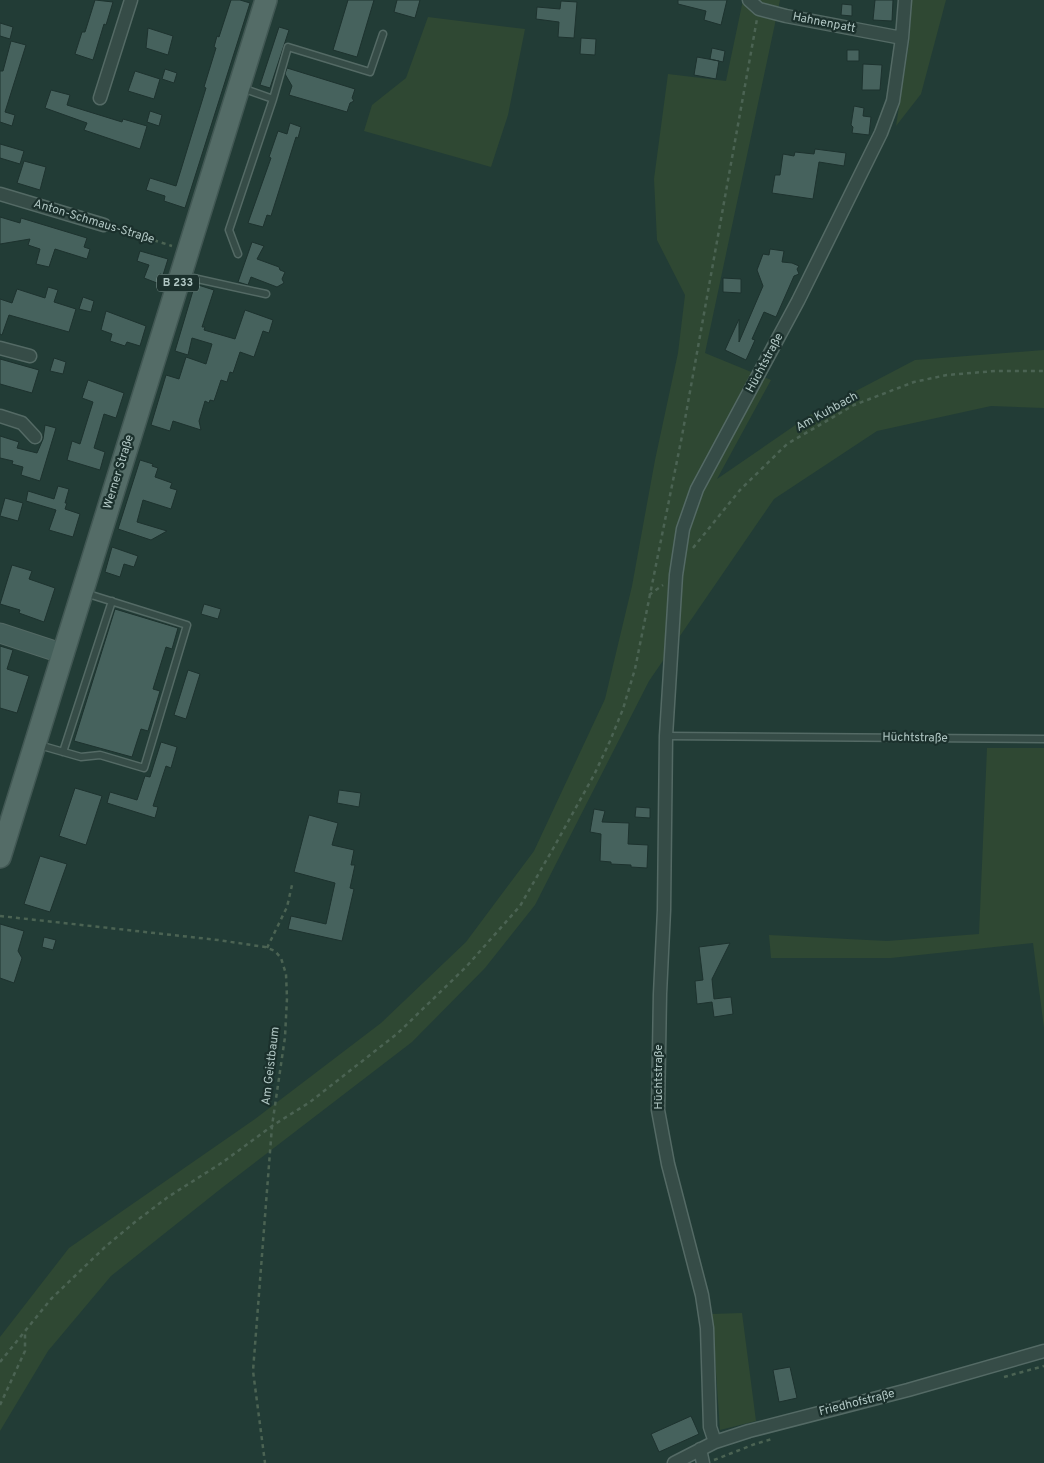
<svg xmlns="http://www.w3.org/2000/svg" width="1044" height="1463" font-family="Overpass,sans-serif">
	<rect width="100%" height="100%" fill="#223c36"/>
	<!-- green -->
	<path fill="#2f4833" d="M743,0H780L705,353L771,380L717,479L810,415L915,360L1044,350V408L991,406L877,431L774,499L649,681L535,905L485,968L412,1042L223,1187L111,1276L48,1351L0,1431V1337L69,1248L255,1119L381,1023L466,942L534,851L605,699L632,586L655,460L678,353L685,295L657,240L654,179L668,74L726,81Z
		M912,0H946L921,94L896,126L909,43Z
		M428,17L525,29L508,115L491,167L364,131L372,105L406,78Z
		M987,748H1044V1028L1033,943L891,958H771L769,935L887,941L979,934Z
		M742,1313L756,1421L720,1430L712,1314Z"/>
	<!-- building -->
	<path fill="#46625d" stroke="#1d322e" d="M95,0L113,2L106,25L104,24L93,60L75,54L82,32H85Z
		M231,0H240L250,3L185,208L164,201L165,196L146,190L150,178L176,186L206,88L204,87L216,48L214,47L217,36L219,37Z
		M348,0H374L357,57L333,50Z
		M397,0H420L415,18L394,12Z
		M678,0H727L721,25L704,20L706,11L678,4Z
		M875,0H893L892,21L873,20Z
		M561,1L577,2L574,38L558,37L559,22L536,19L537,7L560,9Z
		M842,4L852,5V16L841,15Z
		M0,23L13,27L10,39L0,36Z
		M279,27L289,30L270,88L260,85Z
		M148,28L173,36L168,55L146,48Z
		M581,38L596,39L595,55L580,54Z
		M11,41L26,45L5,112L15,115L12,126L0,122V71H3Z
		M712,48L725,51L723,62L710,59Z
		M847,50H859V61H847Z
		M697,57L719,61L716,79L694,75Z
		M863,64L882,65L880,90H862Z
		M287,68L355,89L352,98L354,101L350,103L347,112L289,95L292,86L285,74Z
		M165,69L177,73L174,83L162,79Z
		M135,71L160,79L154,99L128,91Z
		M51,90L70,95L67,105L122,122L123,119L147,126L140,149L84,130L87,123L45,108Z
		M854,106L864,108L863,116L871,117L869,135L852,133L853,127L851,125Z
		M150,111L162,115L159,126L147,122Z
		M290,123L301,127L298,138L296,137L271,216L267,215L263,227L248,223L271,158L269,157L278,131L287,134Z
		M0,144L24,151L20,164L0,158Z
		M815,149L846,153L844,166L819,162L813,199L772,193L775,175H780L783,154L794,156L795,152L814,154Z
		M24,161L46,167L40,190L17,183Z
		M0,217L20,223L21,218L87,238L84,247L90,249L87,259L55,249L49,267L36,264L40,249L28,245L30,239L0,244Z
		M252,242L264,246L257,259L279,267L280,270L285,272L282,279L284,283L277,287L251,277L248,285L238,282Z
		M770,249L784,251L782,262L792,263L799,266L797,269L799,274L794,276L776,317L764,312L752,339L755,340L746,360L725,350L739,319V342L763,286L757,270L763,254L769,255Z
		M140,251L168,259L163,275L160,274L157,283L144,278L149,265L137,261Z
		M723,278L741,279V293L723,292Z
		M195,284L214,290L202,327H205L204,330L235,339L245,310L273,320L269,333L263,331L254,357L240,352L233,373L230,372L227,382L221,380L214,401L210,400L209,403L205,401L199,421L201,430L173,421L170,431L151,425L166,375L179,379L186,357L206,364L212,344L192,338L188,355L175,351Z
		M48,287L58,290L54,302L76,309L69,332L9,315L2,335L0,334V299L12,303L17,289L45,298Z
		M83,297L94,301L91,312L79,309Z
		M106,311L146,326L140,346L127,342L125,346L110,341L112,334L101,330Z
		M54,358L66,362L63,374L50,371Z
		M0,359L39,370L32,393L0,384Z
		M88,380L124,393L116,418L104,414L94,448L105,452L100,470L67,460L72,441L80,444L93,402L82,398Z
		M45,425L56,428L40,481L21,475L23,467L12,464L13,461L0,458V436L19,442L17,448L37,453L43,439Z
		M140,460L153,464L152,466L158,468L155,477L172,483L170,488L177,490L171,509L143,500L137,522L167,531L151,540L118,529Z
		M58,486L69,489L65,503H67L65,509L80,514L73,537L49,530L56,510L26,501L28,491L54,499Z
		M5,498L23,503L18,521L0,516Z
		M112,547L138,556L134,567L124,564L120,577L105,572Z
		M12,565L32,571L29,579L55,588L44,622L19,613L20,610L0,604Z
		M204,604L221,609L218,619L201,614Z
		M115,609L178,628L172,649L166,647L153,689L160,691L148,731L141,729L132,757L74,741Z
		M0,646L13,650L7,669L29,676L17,713L0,708Z
		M188,670L200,674L186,719L174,715Z
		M161,742L177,747L171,768L166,766L153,806L158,807L155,818L107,803L110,792L137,800L145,776L150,777Z
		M75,788L102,796L86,845L59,836Z
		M339,790L361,793L359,807L337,803Z
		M636,807L650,808V818L635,817Z
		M594,809L605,811L602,822L629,823L628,844L648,845L647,868L631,867V865L611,864V862L600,861L601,834L590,832Z
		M309,815L338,823L332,845L354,850L351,865H355L350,888L354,889L342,941L288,929L291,916L326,924L335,883L294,872Z
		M40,856L67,864L50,912L24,904Z
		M0,924L24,931L18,951L22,958L14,983L0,978Z
		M44,937L56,940L53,950L42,947Z
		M730,943L712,979L714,999L731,997L733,1014L714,1017L712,1002L697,1004L695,981L703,980L699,947Z
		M790,1367L797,1398L779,1402L773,1370Z
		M691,1416L699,1434L659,1452L651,1434Z"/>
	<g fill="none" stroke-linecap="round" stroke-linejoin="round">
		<defs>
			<path id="lane" d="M273,99L288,47L370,72L383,34
				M238,254L229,230L273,99L242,88
				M184,276L266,294
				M666,736L1044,739
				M39,745L81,757L100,755L144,768L187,625L85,593
				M63,752L112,601"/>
			<path id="street" d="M749,0L759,9L786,16L902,38
				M100,98L131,0
				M0,194L104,225
				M0,348L30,356
				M0,416L22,423L35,437
				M715,1442L710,1427L707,1328L702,1295L668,1164L658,1110L660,994L664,910L666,736L676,575L683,529L697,489L798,301L881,133L893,101L902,38L905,0
				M700,1449L703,1463
				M674,1463L715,1442L749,1431L908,1390L1044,1351"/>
			<path id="secondary" d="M0,633L64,654"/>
			<path id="primary" d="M0,857L266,0"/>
		</defs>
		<!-- lane casing -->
		<use href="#lane" stroke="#546a65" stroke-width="9"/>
		<!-- street casing -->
		<use href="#street" stroke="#546a65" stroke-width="15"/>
		<!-- secondary casing -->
		<use href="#secondary" stroke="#546a65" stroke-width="21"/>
		<!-- primary casing -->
		<use href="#primary" stroke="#425854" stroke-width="24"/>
		<!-- path -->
		<path stroke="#4b6353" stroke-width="2.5" stroke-dasharray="4 4" stroke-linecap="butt" d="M116,228L172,246
			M693,548L740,490L787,444L854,405L914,382L947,375L995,371H1044
			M649,595L663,585
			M0,916L218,940L265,947L275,951L281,958L286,974L287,998L285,1037L272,1126L253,1371L265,1463
			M267,948L287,907L292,885
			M0,1362L51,1299L105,1247L135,1222L168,1197L223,1162L272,1126L310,1102L398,1033L466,967L520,906L554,847L594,775L610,741L623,709L635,669L682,436L757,19
			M1004,1377L1044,1366
			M0,1405L25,1351V1333
			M714,1460L755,1444L772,1439"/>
		<!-- lane -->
		<use href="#lane" stroke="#364c47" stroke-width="6"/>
		<!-- street -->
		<use href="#street" stroke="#364c47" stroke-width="12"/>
		<!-- secondary -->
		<use href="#secondary" stroke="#445f5a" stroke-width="19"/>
		<!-- primary -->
		<use href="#primary" stroke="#546c67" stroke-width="21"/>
	</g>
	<g text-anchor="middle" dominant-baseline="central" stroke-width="4.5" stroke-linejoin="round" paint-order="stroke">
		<!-- shield labels -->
		<rect fill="#1b302c" stroke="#849a96" stroke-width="1" x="157" y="274.5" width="42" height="17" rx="4"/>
		<g font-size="11" font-weight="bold" fill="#b1c7c4">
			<text x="178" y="283">B 233</text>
		</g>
		<!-- street labels -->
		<g font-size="12" fill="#b1c7c4" stroke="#1b302c">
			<text transform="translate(824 23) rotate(11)">Hahnenpatt</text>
			<text transform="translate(94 222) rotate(17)">Anton-Schmaus-Straße</text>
			<text transform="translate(765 363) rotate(-62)">Hüchtstraße</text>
			<text transform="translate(827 412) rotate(-29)">Am Kuhbach</text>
			<text transform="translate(119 472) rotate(-73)">Werner Straße</text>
			<text transform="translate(915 738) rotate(1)">Hüchtstraße</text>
			<text transform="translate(271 1066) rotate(-83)">Am Geistbaum</text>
			<text transform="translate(659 1077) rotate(-90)">Hüchtstraße</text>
			<text transform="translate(857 1403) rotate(-14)">Friedhofstraße</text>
		</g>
	</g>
</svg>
